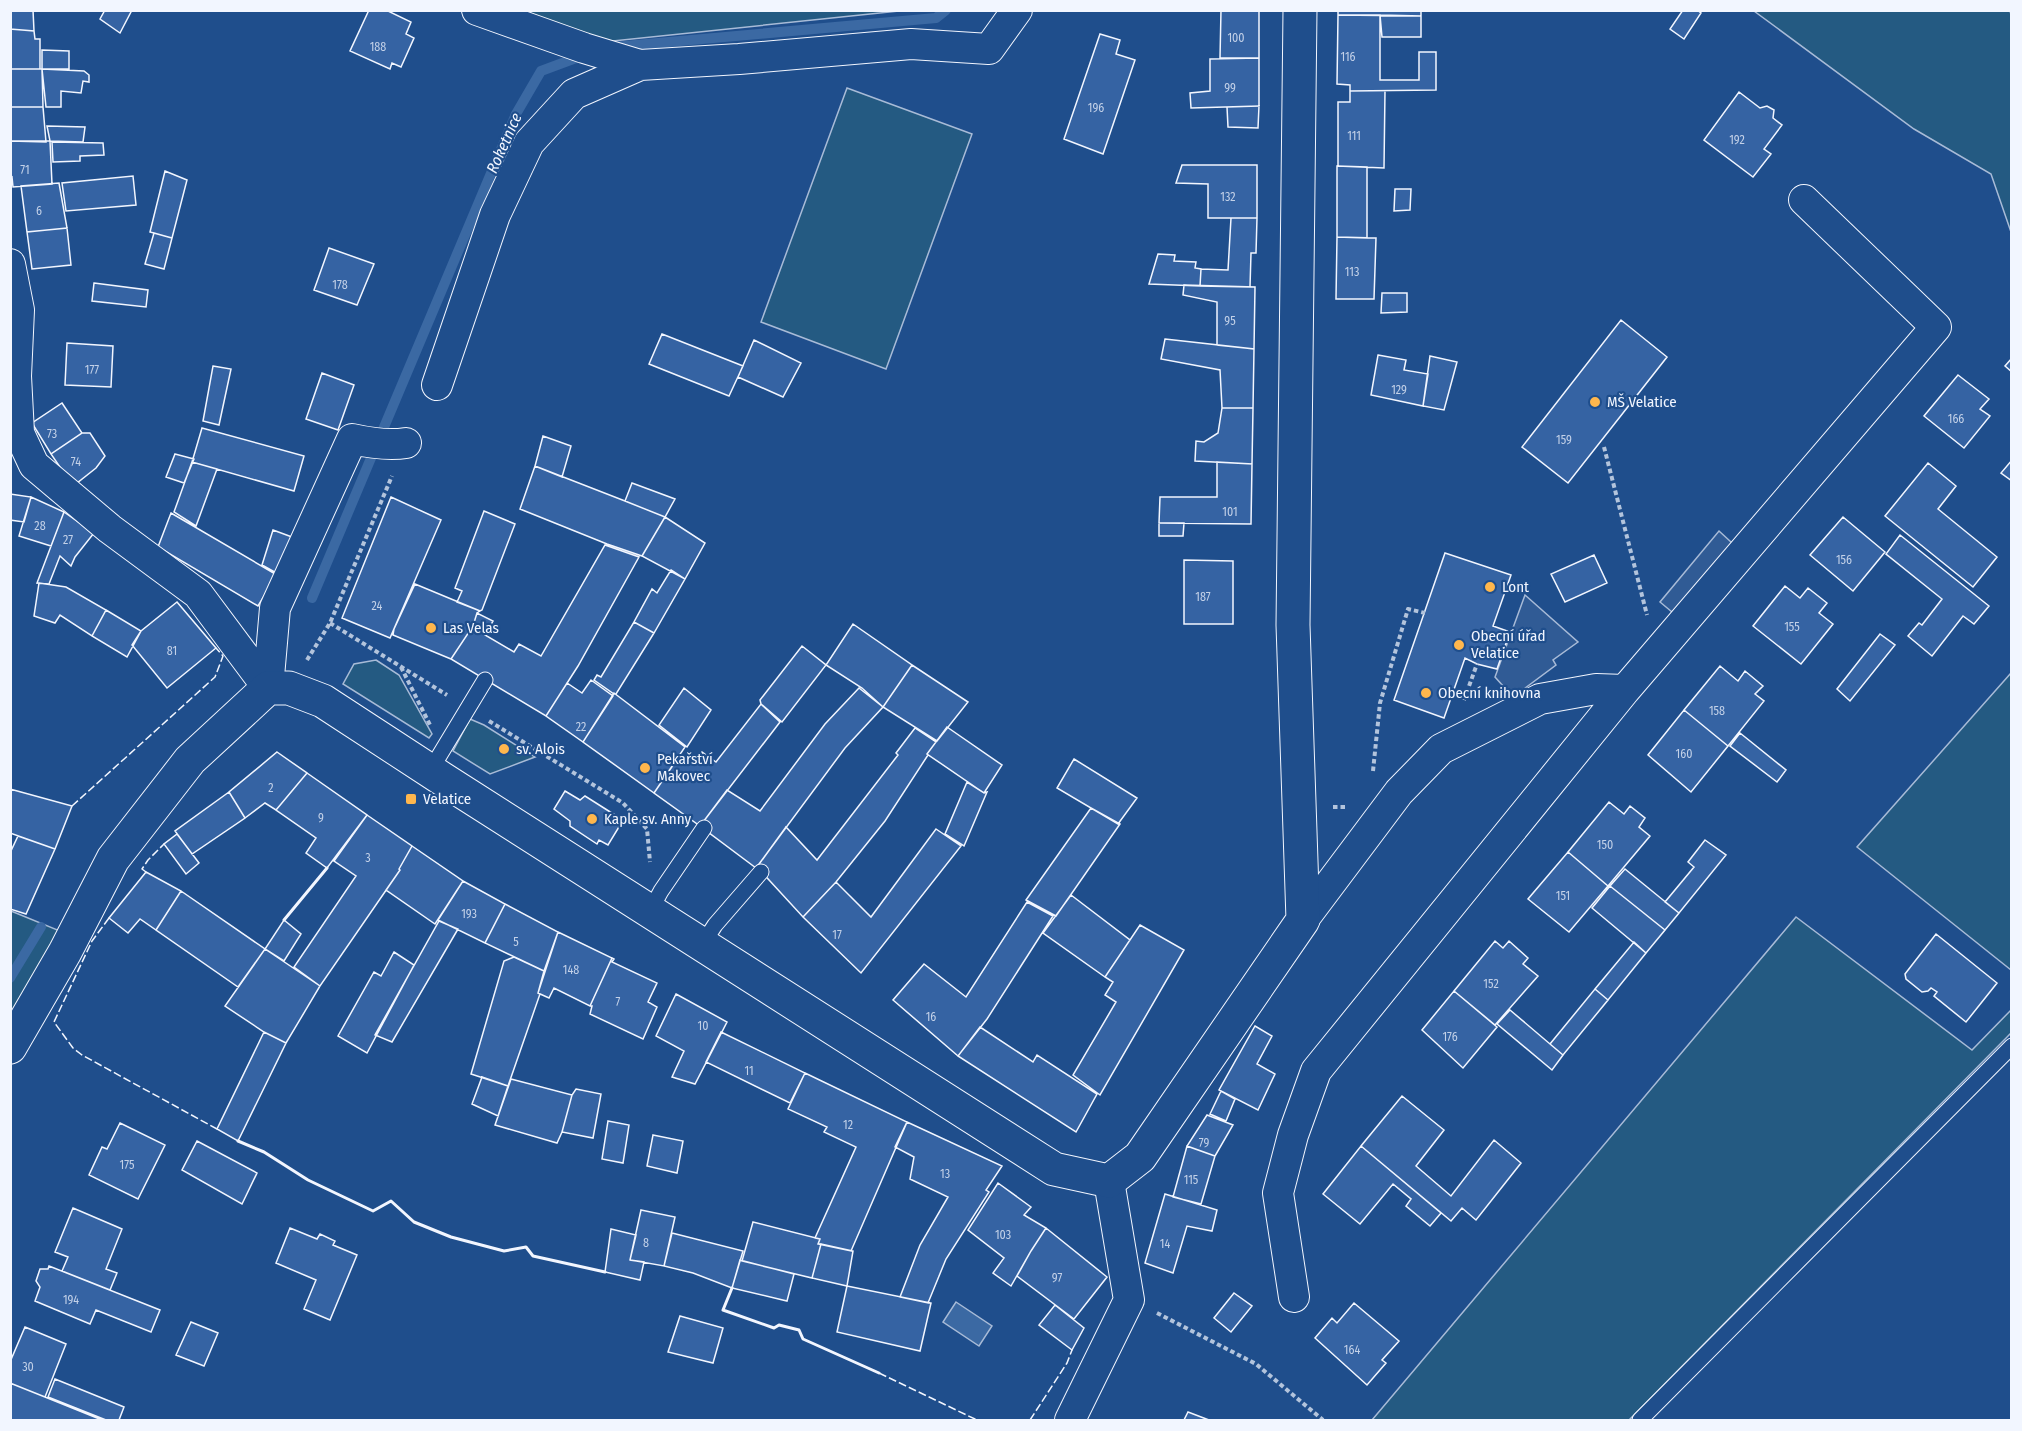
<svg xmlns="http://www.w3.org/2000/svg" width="2022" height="1431" font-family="'Fira Sans Condensed',sans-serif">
	<rect width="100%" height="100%" fill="#1f4e8c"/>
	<!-- green -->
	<path fill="#245a82" stroke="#a8bbd7" stroke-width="1.5" d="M527,11H899L584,44Z
		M1754,11H2010L2012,18L2011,232L1991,174L1914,129Z
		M847,88L972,134L886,369L761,322Z
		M376,660L399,675L432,734L429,738L343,684L354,664Z
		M2011,673V970L1857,847Z
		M470,719L484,725L535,757L490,774L453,751Z
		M11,911L60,931L11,1015Z
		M1796,917L1972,1050L2011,1010V1033L1629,1420H1372Z"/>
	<!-- parking -->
	<path fill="#305b95" stroke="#a8bbd7" stroke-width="1.5" d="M1719,531L1743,553L1684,622L1660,602Z
		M1525,595L1578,642L1553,660L1556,665L1513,697L1495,677Z"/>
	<!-- water -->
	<path fill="#3b69a3" stroke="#a8bbd7" stroke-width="1.5" d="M956,1302L992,1326L979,1346L943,1322Z"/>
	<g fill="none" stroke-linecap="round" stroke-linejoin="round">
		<!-- stream -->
		<path stroke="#3b69a3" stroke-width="10" d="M613,47L936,18L946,10
			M312,598L516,114L541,71L584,55
			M10,978L41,927"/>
	</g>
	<!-- building -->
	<path fill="#3563a3" stroke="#f2f6ff" stroke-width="1.5" d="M10,10H33L34,31L10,29Z
		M105,10H132L120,33L100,19Z
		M369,10H386L411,22L406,34L414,38L401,67L392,63L390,69L350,51Z
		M1221,10H1259V58H1220Z
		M1338,10H1421V16L1338,15Z
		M1683,10H1697L1701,13L1684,39L1670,29Z
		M1338,15H1380V80H1419V52H1436V90L1350,91V85L1337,84Z
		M1380,15L1421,16V37H1382Z
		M10,29L34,31L35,39H40V69H10Z
		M1100,34L1120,40L1116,54L1135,60L1103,154L1064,139Z
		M42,50L69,51V69H42Z
		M1259,58V106L1191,108L1190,93L1210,91V59Z
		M10,69H42L43,107H10Z
		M42,69L84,71L89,75V82L83,81L81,93L61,91V107H46Z
		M1350,91H1385L1384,168L1338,166V102H1350Z
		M1739,92L1760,108L1767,106L1774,110L1773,118L1782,125L1764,149L1771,154L1753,177L1704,140Z
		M1259,106L1258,128L1228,127L1227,107Z
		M10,107H43L46,142L10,141Z
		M47,126L85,127L83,142L50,141Z
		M10,141H50L52,184L13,187L12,177L10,178Z
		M52,142L103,143L104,155L80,156V161L53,162Z
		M1182,165H1257V218H1208V184L1176,183Z
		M1337,166L1367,167V238L1337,237Z
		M165,171L187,180L172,238L150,232Z
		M133,176L136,205L66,211L62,183Z
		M59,183L67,228L27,232L21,186Z
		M1395,189H1411L1410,210L1394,211Z
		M1231,218H1257L1256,253H1251L1250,287L1200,286L1201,269L1228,270Z
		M67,228L71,265L32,269L27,232Z
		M154,233L172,238L164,269L145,264Z
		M1337,237L1376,238L1374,299H1336Z
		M329,248L374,264L357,305L314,290Z
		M1158,254L1175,255L1174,261L1196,262L1195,268L1201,269L1200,286L1149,284Z
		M94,283L148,290L146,307L92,301Z
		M1184,285L1255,287L1254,349L1217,345V302L1183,295Z
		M1382,293H1407V312L1381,313Z
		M1621,320L1667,357L1568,483L1522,447Z
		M662,334L743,366L729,396L649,364Z
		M1165,339L1254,349L1253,408H1222L1220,370L1161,359Z
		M754,340L801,363L783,397L738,377Z
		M67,343L113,346L111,387L65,385Z
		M1378,355L1406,360L1404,370L1428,374L1423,406L1371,395Z
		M1430,356L1457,362L1444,410L1423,406Z
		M2012,358V372L2005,366Z
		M213,366L231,369L219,425L203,421Z
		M322,373L354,385L338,430L306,419Z
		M1958,375L1989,399L1980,409L1990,416L1964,448L1924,416Z
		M62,403L82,433L51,454L32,423Z
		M1222,408H1253L1252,464L1195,461L1196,441L1204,442L1218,433Z
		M202,428L304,456L294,491L192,462Z
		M82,433H90L105,456L96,468L77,483L64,473L51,454Z
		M543,436L571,446L562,477L535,466Z
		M175,454L194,459L184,483L166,477Z
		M2012,460V481L2001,473Z
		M192,462L217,469L196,526L174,512Z
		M1217,462L1252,464L1251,524L1159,523L1160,497H1217Z
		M1928,463L1956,486L1938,509L1997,557L1973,587L1885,516Z
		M535,466L625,501L665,517L642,556L607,544L520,509Z
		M632,483L675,499L665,517L625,501Z
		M10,494L31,497L24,522L10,520Z
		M31,497L64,512L51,546L19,536Z
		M391,497L441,520L390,638L342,618Z
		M484,511L515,524L482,610L480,611L457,602L462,591L455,588Z
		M64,512L94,533L75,557L71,566L60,556L49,584L37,583Z
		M171,513L277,575L258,606L158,547Z
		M665,517L705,543L685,579L642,556Z
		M1843,517L1885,552L1853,591L1810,555Z
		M1159,523H1184L1183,536H1159Z
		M273,530L292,537L280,575L262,565Z
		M1900,535L1989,606L1974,624L1963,616L1932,656L1908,636L1919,623L1922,625L1942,599L1886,554Z
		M605,545L639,557L578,666L546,716L451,659L473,626L477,613L493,621L485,635L514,652L519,644L541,656Z
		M1445,553L1511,575L1493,626L1510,632L1497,669L1477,664L1465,658L1444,718L1394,700Z
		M1594,555L1607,583L1565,602L1551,574Z
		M1184,560L1233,561V624H1184Z
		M671,570L685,579L654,633L634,622L652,589L657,593Z
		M39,583L66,587L106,610L92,636L60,615L55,623L34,616Z
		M415,584L480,611L477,613L473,626L451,659L393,635L394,629Z
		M1785,586L1800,598L1808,588L1827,603L1819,613L1833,624L1801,664L1753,626Z
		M177,602L216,648L167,688L132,645L141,631Z
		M106,610L141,631L127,657L92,636Z
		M634,622L654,633L616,694H614L594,680L597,675L601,677Z
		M853,624L912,665L883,707L862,688L826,665Z
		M1880,634L1895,645L1850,701L1837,689Z
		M802,646L826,665L782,722L761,704L760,700Z
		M912,665L968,702L937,741L883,707Z
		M1720,666L1738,681L1745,671L1763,686L1755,694L1764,701L1728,746L1684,710Z
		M591,680L613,696L583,742L546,716L567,683L582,693Z
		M684,688L711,710L687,747L659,725Z
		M859,688L883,707L845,748L756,868L700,826L727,790L760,811L825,724Z
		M614,693L685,747L654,793L583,742Z
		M761,704L780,722L700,826L654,793L680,755L695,762L702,752L716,762Z
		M1684,710L1728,746L1691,792L1648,755Z
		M947,727L1002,765L984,793L927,754Z
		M915,728L936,742L927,754L928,755L885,821L836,882L803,917L757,867L786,827L817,860L898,755L896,753Z
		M1740,733L1786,770L1777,782L1730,746Z
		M277,752L307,773L276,810L265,803L245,818L229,792Z
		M1074,759L1137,798L1118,824L1057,788Z
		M307,773L367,815L327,868L306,853L316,838L276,810Z
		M967,782L984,793L987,792L964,846L945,834Z
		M10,789L72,806L55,849L10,833Z
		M565,791L580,800L585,796L615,815L613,817L622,822L608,845L599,840L597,844L570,826V821L554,809Z
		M229,792L245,818L192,854L175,831Z
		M1609,802L1624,814L1630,806L1645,818L1639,827L1650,836L1608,886L1568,852Z
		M1091,808L1120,824L1056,916L1026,900Z
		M367,815L412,846L399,869L400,870L320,986L294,967L356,876L334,861Z
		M936,829L961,846L861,973L803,917L836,882L871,917Z
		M177,834L199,863L186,874L164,844Z
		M18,836L55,849L26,914L10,909V853Z
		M1705,840L1726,855L1679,913L1665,902L1694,867L1688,862Z
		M412,846L463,881L435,924L386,890L400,870L399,869Z
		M1568,852L1608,886L1569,932L1528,899Z
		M1625,869L1679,913L1665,930L1610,886Z
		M146,872L181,891L156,930L140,919L128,933L109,918Z
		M463,881L505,904L485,943L438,920Z
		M1610,886L1665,930L1646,953L1592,908Z
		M181,891L265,949L238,987L156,930Z
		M1071,895L1130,940L1105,977L1043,933Z
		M1027,902L1053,916L987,1019L958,1056L893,1000L924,964L966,997Z
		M505,904L558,932L544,971L485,943Z
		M284,920L301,934L284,961L265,949Z
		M439,921L458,929L392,1042L375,1035Z
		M1140,925L1184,950L1100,1095L1073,1075L1116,1002L1105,995L1113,982L1105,977Z
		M558,932L612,958L590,1006L554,988L549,998L538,993Z
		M1936,934L1997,983L1966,1022L1934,996L1937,992L1931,988L1928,991L1922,992L1906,979L1905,974Z
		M1495,941L1503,948L1509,941L1528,958L1523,964L1538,976L1495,1025L1454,991Z
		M1634,942L1646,953L1608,1000L1595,989Z
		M265,949L320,986L286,1043L264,1032L225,1006Z
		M394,952L414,965L367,1053L338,1036L374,972L381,976Z
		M514,957L544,971L538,993L540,994L508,1086L471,1074L504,961Z
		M612,958L614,959L612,962L657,983L648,1002L657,1007L643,1039L590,1014L592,1006H590Z
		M1595,989L1608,1000L1563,1055L1550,1044Z
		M1454,991L1497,1027L1463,1068L1422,1030Z
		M676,994L727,1022L695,1084L672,1077L684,1051L656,1036Z
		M1510,1010L1563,1055L1552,1070L1497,1024Z
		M1255,1026L1272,1036L1257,1064L1275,1074L1258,1110L1219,1090Z
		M980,1027L1033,1062L1037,1055L1097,1094L1076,1132L958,1056Z
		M264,1032L286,1043L238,1141L217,1129Z
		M721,1032L805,1073L790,1103L706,1062Z
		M805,1073L907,1122L851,1251L818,1244L820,1239L815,1238L856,1147L824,1132L827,1127L788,1109Z
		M482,1077L508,1086L498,1116L472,1104Z
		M511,1079L572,1095L562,1132L557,1143L495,1125Z
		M576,1089L601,1094L593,1138L562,1132L572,1095Z
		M1221,1091L1235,1099L1226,1121L1210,1114Z
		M1402,1096L1444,1130L1416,1166L1451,1196L1494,1140L1521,1163L1476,1220L1462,1208L1451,1221L1361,1146Z
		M1207,1115L1233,1125L1215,1156L1187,1146Z
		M608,1121L629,1125L623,1163L602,1159Z
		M907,1122L1002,1166L986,1190L989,1192L946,1259L928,1303L900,1297L920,1245L948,1197L910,1179L914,1157L895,1147Z
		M120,1123L165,1145L138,1199L89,1175L102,1147L107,1149Z
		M653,1135L683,1141L677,1173L647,1166Z
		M197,1141L257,1173L242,1204L182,1170Z
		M1187,1146L1215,1156L1201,1204L1173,1197Z
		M1361,1146L1441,1213L1430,1226L1406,1206L1411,1199L1393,1184L1360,1224L1323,1194Z
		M998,1183L1031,1207L1024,1215L1046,1228L1031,1251L1011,1286L993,1273L1004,1258L968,1230Z
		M1165,1194L1217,1210L1212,1231L1187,1226L1173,1273L1145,1263Z
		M73,1208L122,1229L106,1269L117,1273L110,1290L62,1271L68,1257L55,1252Z
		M641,1210L675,1217L664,1266L630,1260Z
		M753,1222L820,1239L818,1244H821L812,1278L742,1261Z
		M290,1228L317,1239L320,1234L335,1241L333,1245L357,1255L330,1320L304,1309L316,1280L276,1263Z
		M1046,1228L1107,1277L1074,1319L1017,1276L1031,1251Z
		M611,1229L636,1235L630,1260L644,1262L640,1280L605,1272Z
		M672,1233L743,1251L732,1288L693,1273L664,1266Z
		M821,1244L853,1251L847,1286L812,1278Z
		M740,1260L794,1274L787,1301L732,1288Z
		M49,1266L160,1310L151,1332L96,1310L90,1324L35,1301L40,1287L36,1281L40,1269H48Z
		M847,1286L931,1303L920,1351L837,1332Z
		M1234,1293L1252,1306L1231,1332L1214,1318Z
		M1354,1303L1399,1341L1382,1360L1386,1363L1367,1385L1315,1338L1332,1318L1337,1323Z
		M1055,1305L1084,1328L1072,1350L1039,1325Z
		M680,1316L723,1328L713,1363L668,1352Z
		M191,1322L218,1333L204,1366L176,1355Z
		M25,1327L66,1344L45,1397L10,1383V1362Z
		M55,1379L124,1407L119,1420H106L48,1397Z
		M10,1383L45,1397L102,1420H10Z
		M1188,1412L1209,1420H1184Z"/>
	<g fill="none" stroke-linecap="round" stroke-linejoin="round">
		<defs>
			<path id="lane" d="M430,771L485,680
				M650,911L661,891L704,828
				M702,945L715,925L761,872
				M1640,1420L2012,1046"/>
			<path id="street" d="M477,10L584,48L640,65
				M10,264L19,310L16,376L19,433L34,465L110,529L198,594L268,688
				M437,385L495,215L529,143L574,94L640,65L739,59L911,44L989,49L1017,10
				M268,688L275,608L352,439C370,443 388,446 406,443
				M1303,920L1399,792L1441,749L1540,699L1596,689L1625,690
				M1294,1297L1278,1193L1293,1135L1316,1071L1625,690L1936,327L1804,200
				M1070,1420L1129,1300L1109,1181"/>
			<path id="secondary" d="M10,1047L65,952L113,859L190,760L268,688H289L323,701L441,778L1054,1169L1109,1181L1140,1157L1303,920L1293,625L1300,10"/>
		</defs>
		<!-- lane casing -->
		<use href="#lane" stroke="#f2f6ff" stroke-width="17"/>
		<!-- street casing -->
		<use href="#street" stroke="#f2f6ff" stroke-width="32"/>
		<!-- secondary casing -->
		<use href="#secondary" stroke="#f2f6ff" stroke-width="35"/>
		<!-- path -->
		<path stroke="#b3c4dc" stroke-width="4" stroke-dasharray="4.5 3" stroke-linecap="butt" d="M1604,447L1647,615
			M330,623L447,695
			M307,660L330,623L392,476
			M401,667L430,725
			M1464,700L1477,664
			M489,721L623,803L647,829L650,862
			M1373,771L1380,703L1408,609L1425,613
			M1333,807H1347
			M1157,1313L1256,1364L1323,1420"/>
		<!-- lane -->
		<use href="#lane" stroke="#1f4e8c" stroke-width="15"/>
		<!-- street -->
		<use href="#street" stroke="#1f4e8c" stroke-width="30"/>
		<!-- secondary -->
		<use href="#secondary" stroke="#1f4e8c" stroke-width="33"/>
		<!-- fence -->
		<path stroke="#f2f6ff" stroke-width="1.5" stroke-dasharray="8 3" stroke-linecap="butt" d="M72,806L215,677L223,656L216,648
			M146,872L142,869L148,860L164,844
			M109,918L92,941L54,1022L73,1048L82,1055L217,1129
			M879,1373L977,1420
			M1030,1420L1067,1363L1072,1350"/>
		<!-- wall -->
		<path stroke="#f2f6ff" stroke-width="3" d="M284,920L327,868
			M238,1141L264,1152L308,1180L373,1211L391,1201L414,1222L451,1237L504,1251L526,1247L533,1256L605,1272
			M732,1288L723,1310L774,1328L779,1325L799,1330L803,1339L879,1373"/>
	</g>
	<!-- markers -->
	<g fill="#ffb74d" stroke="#1f4e8c" stroke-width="2">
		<circle cx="1595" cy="402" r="6"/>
		<circle cx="1490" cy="587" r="6"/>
		<circle cx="431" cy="628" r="6"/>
		<circle cx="1459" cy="645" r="6"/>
		<circle cx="1426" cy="693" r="6"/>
		<circle cx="504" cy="749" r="6"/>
		<circle cx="645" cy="768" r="6"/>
		<rect x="405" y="793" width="12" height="12" rx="3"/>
		<circle cx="592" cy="819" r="6"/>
	</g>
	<g text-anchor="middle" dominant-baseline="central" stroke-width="4.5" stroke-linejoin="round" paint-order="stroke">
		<!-- number labels -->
		<g font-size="12" fill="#c3d1e8">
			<text x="1236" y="38">100</text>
			<text x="378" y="47">188</text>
			<text x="1348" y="57">116</text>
			<text x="1230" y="88">99</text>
			<text x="1096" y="108">196</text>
			<text x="1354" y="136">111</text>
			<text x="1737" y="140">192</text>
			<text x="25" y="170">71</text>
			<text x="1228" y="197">132</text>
			<text x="39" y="211">6</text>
			<text x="1352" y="272">113</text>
			<text x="340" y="285">178</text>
			<text x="1230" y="321">95</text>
			<text x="92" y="370">177</text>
			<text x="1399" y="390">129</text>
			<text x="1956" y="419">166</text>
			<text x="52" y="434">73</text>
			<text x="1564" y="440">159</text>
			<text x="76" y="462">74</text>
			<text x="1230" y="512">101</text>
			<text x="40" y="526">28</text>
			<text x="68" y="540">27</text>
			<text x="1844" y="560">156</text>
			<text x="1203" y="597">187</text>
			<text x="377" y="606">24</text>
			<text x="1792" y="627">155</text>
			<text x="172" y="651">81</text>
			<text x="1717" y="711">158</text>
			<text x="581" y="727">22</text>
			<text x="1684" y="754">160</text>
			<text x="271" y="788">2</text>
			<text x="321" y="818">9</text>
			<text x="1605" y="845">150</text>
			<text x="368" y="858">3</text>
			<text x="1563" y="896">151</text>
			<text x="469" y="914">193</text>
			<text x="837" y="935">17</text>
			<text x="516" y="942">5</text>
			<text x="571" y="970">148</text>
			<text x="1491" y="984">152</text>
			<text x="618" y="1002">7</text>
			<text x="931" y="1017">16</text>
			<text x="703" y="1026">10</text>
			<text x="1450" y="1037">176</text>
			<text x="749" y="1071">11</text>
			<text x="848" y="1125">12</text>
			<text x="1204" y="1143">79</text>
			<text x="127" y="1165">175</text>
			<text x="945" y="1174">13</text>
			<text x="1191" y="1180">115</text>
			<text x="1003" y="1235">103</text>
			<text x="646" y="1243">8</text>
			<text x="1165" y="1244">14</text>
			<text x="1057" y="1278">97</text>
			<text x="71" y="1300">194</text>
			<text x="1352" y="1350">164</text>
			<text x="28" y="1367">30</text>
		</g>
		<!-- poi labels -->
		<g font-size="15" fill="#f2f6ff" stroke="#1f4e8c" text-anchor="start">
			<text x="1607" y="402">MŠ Velatice</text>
			<text x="1502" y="587">Lont</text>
			<text x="443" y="628">Las Velas</text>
			<text x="1471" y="636">Obecní úřad<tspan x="1471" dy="17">Velatice</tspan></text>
			<text x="1438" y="693">Obecní knihovna</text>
			<text x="516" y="749">sv. Alois</text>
			<text x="657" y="759">Pekařství<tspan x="657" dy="17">Makovec</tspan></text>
			<text x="423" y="799">Velatice</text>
			<text x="604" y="819">Kaple sv. Anny</text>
		</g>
		<!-- water labels -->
		<g font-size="16" font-style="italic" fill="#f2f6ff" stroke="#1f4e8c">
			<text transform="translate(504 143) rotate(-66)">Roketnice</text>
		</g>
	</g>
	<!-- border -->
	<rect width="2022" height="1431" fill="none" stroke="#f2f6ff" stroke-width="24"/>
</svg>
